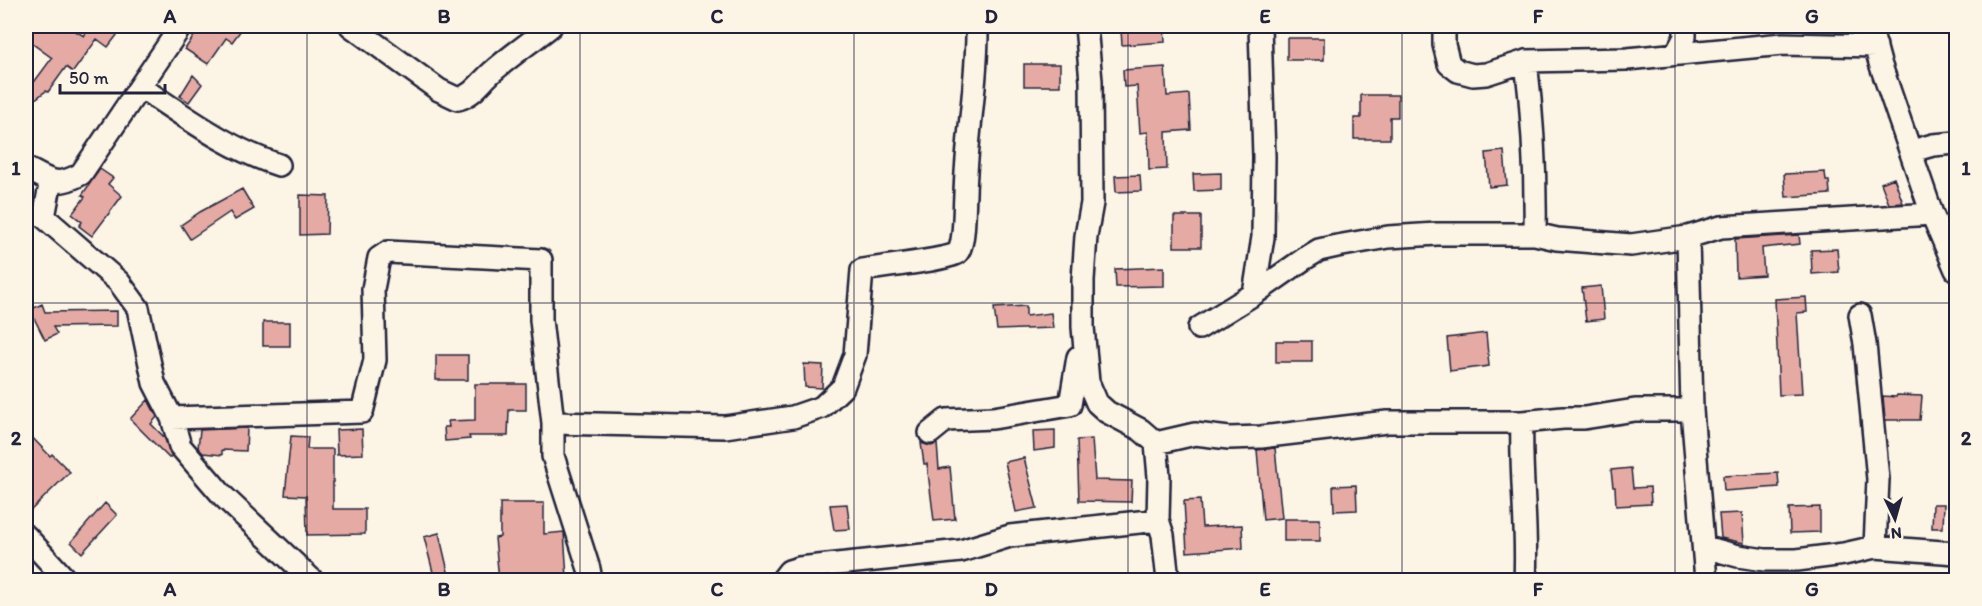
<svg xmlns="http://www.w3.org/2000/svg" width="1982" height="606" font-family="Itim,sans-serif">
	<rect width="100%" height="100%" fill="#fcf5e5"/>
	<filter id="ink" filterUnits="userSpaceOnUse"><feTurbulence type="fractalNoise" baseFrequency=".0167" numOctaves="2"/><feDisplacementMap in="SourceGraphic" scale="12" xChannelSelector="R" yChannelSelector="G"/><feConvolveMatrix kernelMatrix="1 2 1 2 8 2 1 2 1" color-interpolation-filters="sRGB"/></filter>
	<g filter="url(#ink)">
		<!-- building -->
		<path fill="#e5aaa4" stroke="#22223b" stroke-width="1.5" d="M26,26H67L84,36L91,26H124L108,47L97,39L73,72L66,67L48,92L46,91L26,106V93L52,58L26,39Z
			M201,26H244L232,42L226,38L208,64L185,49Z
			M1140,26H1164L1165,42L1122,45L1121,30L1140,29Z
			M1287,38H1324V60H1287Z
			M1024,64H1060V86H1024Z
			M1165,67L1167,96L1189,94L1191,130L1166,132L1167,169L1149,170L1148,132L1140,133L1137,86L1124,87L1123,70Z
			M193,75L202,84L189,102L180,96Z
			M1361,95H1398V117H1390V139H1354V118H1361Z
			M1504,151L1507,185L1489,187L1486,153Z
			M100,169L113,178L108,184L122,196L92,236L79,226L82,222L72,214L85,197L82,195Z
			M1825,172L1826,181H1829L1830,194L1786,197L1784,174Z
			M1221,173V190L1194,191L1193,174Z
			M1140,175L1141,191L1116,192L1115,176Z
			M1894,178L1903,203L1889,204L1881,183Z
			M242,189L254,209L235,220L230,212L190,239L181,225L200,212Z
			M300,195L328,196L327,234L300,235Z
			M1174,216H1201V247H1174Z
			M1799,235L1800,244L1762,248L1764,275L1736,277L1735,239Z
			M1837,249L1839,272L1812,274L1811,250Z
			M1164,267V286L1116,287L1115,269Z
			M1601,286L1604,319L1586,321L1582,288Z
			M1806,297L1807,312L1797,313L1802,394L1779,395L1775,299Z
			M42,304L45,312L117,311V326L53,327L57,334L45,340L30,310Z
			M1026,306V316L1051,313L1053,328L997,330L994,308Z
			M263,322H290V346H263Z
			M1486,333L1489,366L1450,371L1447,338Z
			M1276,341H1312V362H1276Z
			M436,355H468V380H436Z
			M804,364L823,365L822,388L805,387Z
			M475,384H526V410H509L508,436H469L470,439L445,441L444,427H449L448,421L475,420Z
			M1897,395L1922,396L1920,420H1885L1883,396L1896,397Z
			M148,400L157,417L151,424L164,437L172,456L169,458L130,419Z
			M247,428L246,451L222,450V455L203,453L198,448L200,430Z
			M362,429L363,454L337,455L336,430Z
			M1055,430V448L1034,451L1033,431Z
			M26,431L50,456L52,454L70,472L26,515Z
			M291,436L308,437L307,449H333V509H365V534L307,535L306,496L285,495Z
			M1092,439L1095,480L1132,481L1131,502L1079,501L1077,440Z
			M921,443L931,446L937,444L939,469L950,467L955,519L934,521L927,464H924Z
			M1275,448L1282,518L1263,520L1257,450Z
			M1024,458L1037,508L1016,512L1005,462Z
			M1631,468L1633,488L1650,487L1651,504L1616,506L1615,487H1613L1611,470Z
			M1778,473L1779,487L1724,491L1723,476Z
			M1356,485L1357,510L1334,511L1333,486Z
			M1200,500L1202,527L1242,525L1243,548L1187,552L1184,501Z
			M105,503L117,515L82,553L71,542Z
			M500,503H544V534L564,532L567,578L499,580L495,538L500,537Z
			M847,504L850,529L834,530L830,505Z
			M1933,504H1944L1943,528H1932Z
			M1820,507V532L1790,533L1789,508Z
			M1742,513L1744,543L1721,538L1719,514Z
			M1284,519H1320V541H1284Z
			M439,533L450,580H435L424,537Z"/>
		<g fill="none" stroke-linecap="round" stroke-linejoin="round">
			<defs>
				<path id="minor" d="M351,26L439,90L458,99C473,95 480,83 491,73C510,56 531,42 551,26
					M1086,26L1091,81L1092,203L1086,236L1083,280V327L1088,382L1097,403L1107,412L1141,430L1156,443L1159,477L1158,520L1163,535L1168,580
					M1444,26V45L1449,64L1458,71L1473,75L1486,74L1526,61L1627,59L1783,44L1876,46
					M1870,26L1880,63L1932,214L1956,270
					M1676,54L1685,37V26
					M1526,61C1533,119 1536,175 1535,234
					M140,87C185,116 228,149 279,165
					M1912,151L1933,145L1956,143
					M26,168C49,180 56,188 81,174L181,26
					M51,180L44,217L119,282L138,308L154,383L172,418L180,446L223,496L312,580
					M1688,237L1692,410L1706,580
					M1254,294L1263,237L1264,157L1260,26
					M1860,315L1865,344L1878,479L1875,547
					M1199,328L1254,294L1304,259L1319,250L1337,246L1388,237L1437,234H1535L1557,239L1631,245L1688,237L1721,227L1932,214
					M172,418L362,412L375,360L373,289L379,258L388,252L541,260V320L553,423V456L589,569L591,580
					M1522,422C1520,475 1528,528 1525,580
					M553,423L725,427L793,417L822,407L843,387L855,355L862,270C878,267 947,260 957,253C965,247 964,206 965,195C966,138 978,82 977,26
					M930,433L946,420L993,418L1070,405L1078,357
					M1156,443L1195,434L1229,438L1261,437L1387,422H1522L1563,418H1584L1635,410H1692
					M26,536L66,580
					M1704,547L1738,556L1765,560H1797L1844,554L1875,547L1956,553
					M782,580L789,571L799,568L961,551L1010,536L1158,520"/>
			</defs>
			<!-- minor casing -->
			<use href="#minor" stroke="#22223b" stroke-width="26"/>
			<!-- minor -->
			<use href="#minor" stroke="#fcf5e5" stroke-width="21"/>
		</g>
	</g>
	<!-- grid -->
	<path fill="none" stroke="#22223b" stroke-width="1.5" stroke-opacity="0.55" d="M307,26V580M580,26V580M854,26V580M1128,26V580M1402,26V580M1675,26V580M26,303H1956"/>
	<!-- margin -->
	<rect width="1982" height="606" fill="none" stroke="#fcf5e5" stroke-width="66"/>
	<!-- north arrow -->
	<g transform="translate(1895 519) rotate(175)" stroke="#fcf5e5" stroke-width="4.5" paint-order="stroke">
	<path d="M0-4.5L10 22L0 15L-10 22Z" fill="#22223b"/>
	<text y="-9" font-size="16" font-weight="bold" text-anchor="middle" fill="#22223b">N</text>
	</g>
	<!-- scale -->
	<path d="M60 84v9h105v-9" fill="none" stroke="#22223b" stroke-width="3"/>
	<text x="69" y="84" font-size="18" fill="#22223b" stroke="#fcf5e5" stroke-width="4.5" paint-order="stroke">50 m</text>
	<rect x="33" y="33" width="1916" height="540" fill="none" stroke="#22223b" stroke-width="2"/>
	<g font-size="20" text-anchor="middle" font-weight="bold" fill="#22223b">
		<text x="170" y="23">A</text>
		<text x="444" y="23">B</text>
		<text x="717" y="23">C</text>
		<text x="991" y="23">D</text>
		<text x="1265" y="23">E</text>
		<text x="1538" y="23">F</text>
		<text x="1812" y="23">G</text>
		<text x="16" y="175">1</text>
		<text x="1966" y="175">1</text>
		<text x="16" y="445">2</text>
		<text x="1966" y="445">2</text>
		<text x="170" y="596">A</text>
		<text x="444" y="596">B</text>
		<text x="717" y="596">C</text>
		<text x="991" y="596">D</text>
		<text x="1265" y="596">E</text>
		<text x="1538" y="596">F</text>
		<text x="1812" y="596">G</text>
	</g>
</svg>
